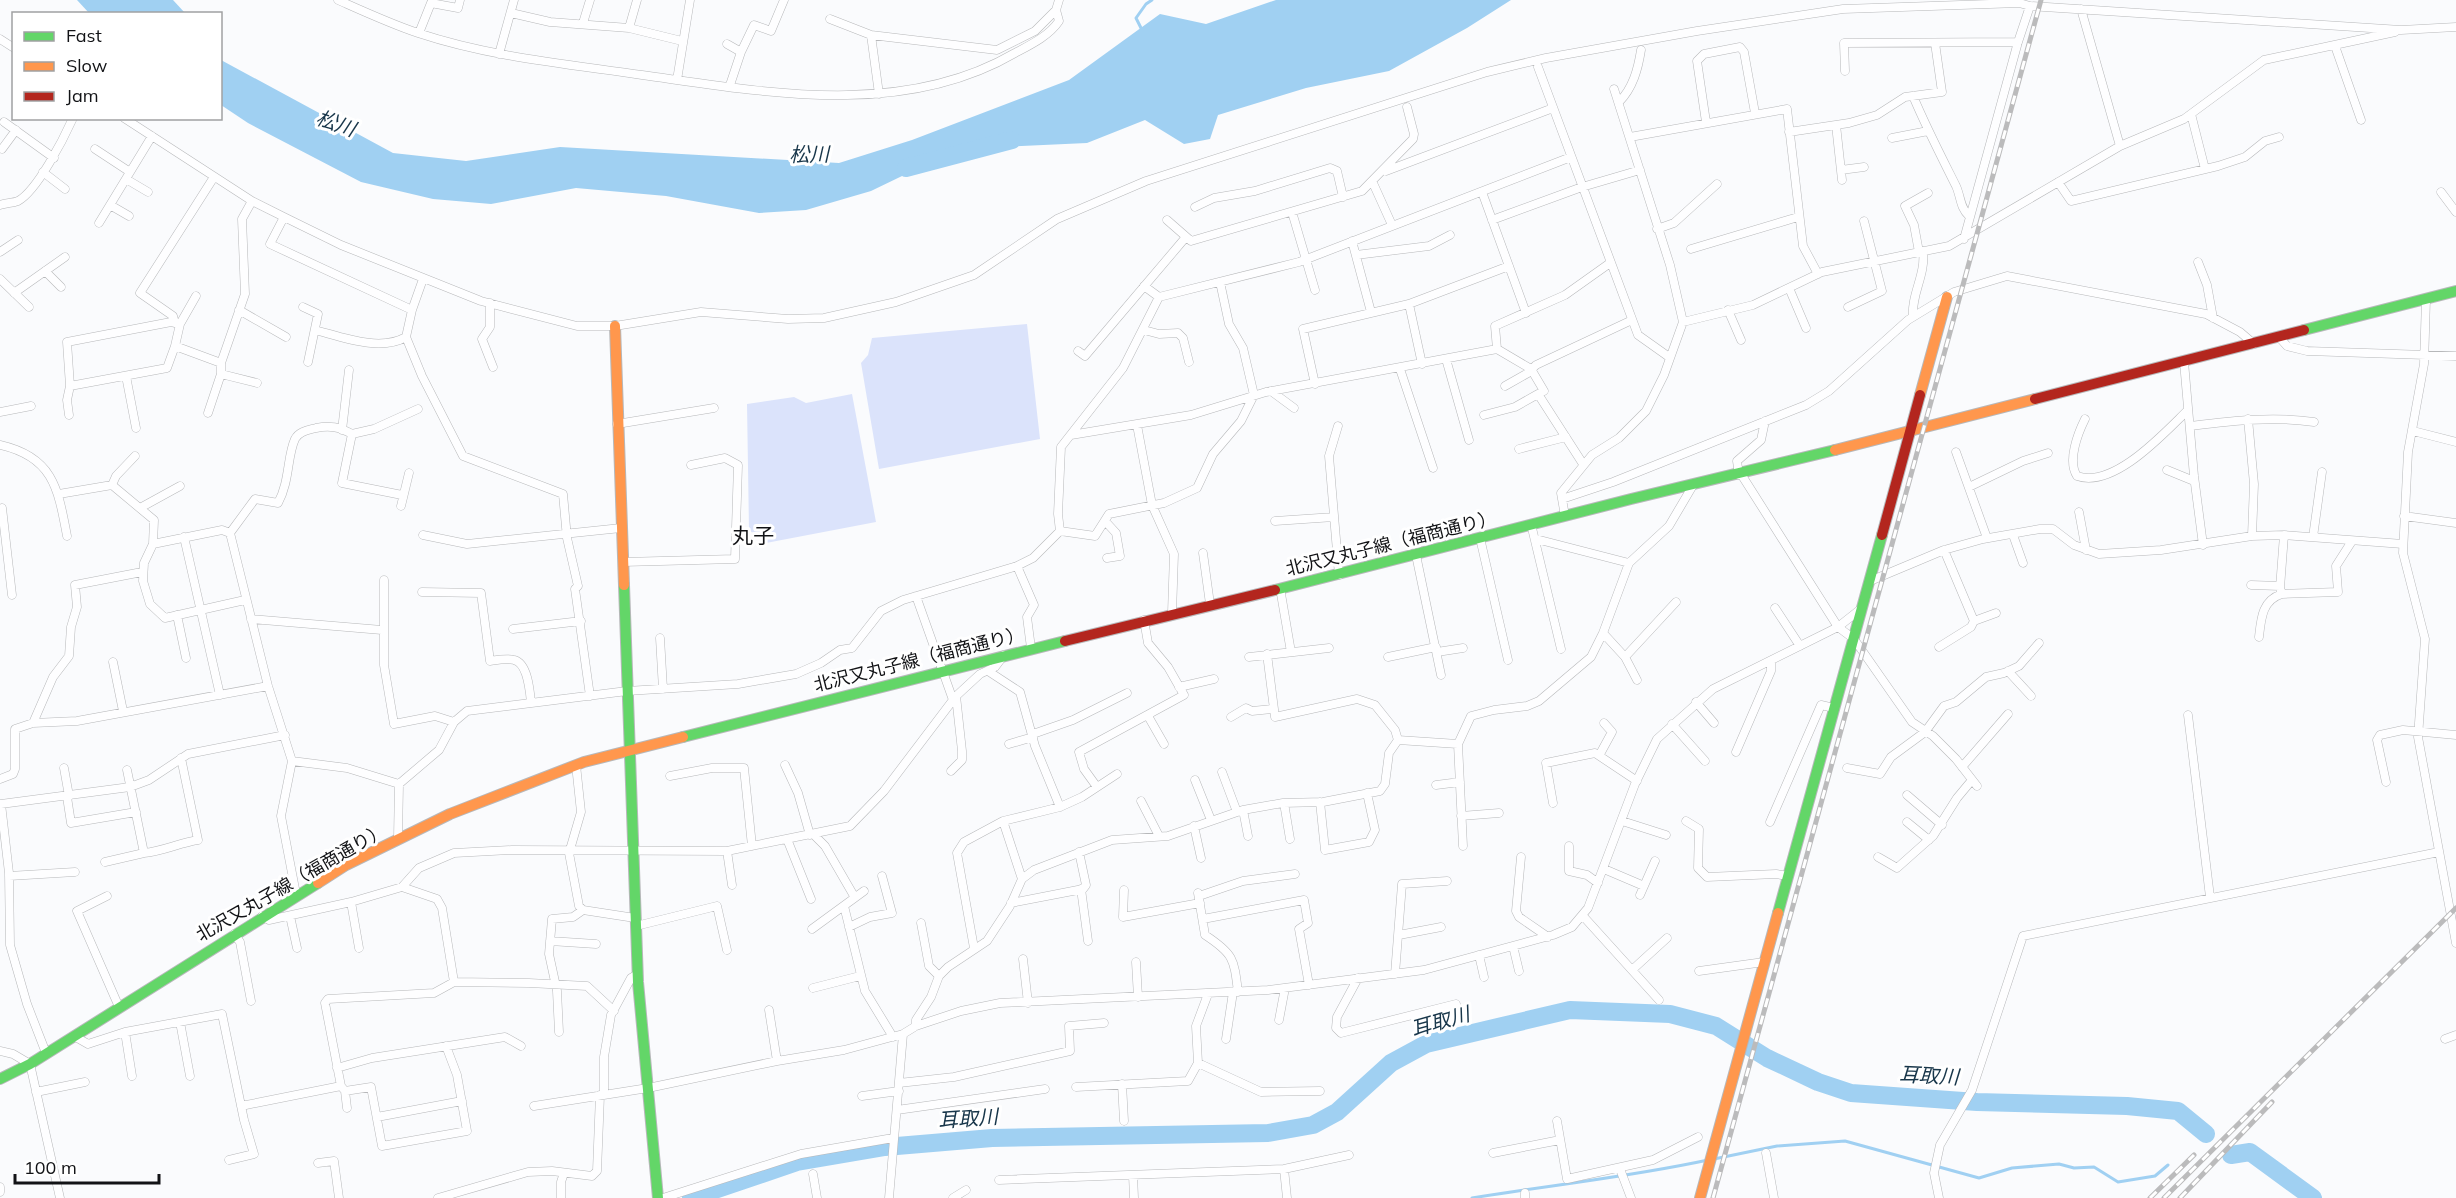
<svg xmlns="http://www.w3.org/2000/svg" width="2456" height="1198" font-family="Mulish,'Noto Sans JP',sans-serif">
	<rect width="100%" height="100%" fill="#fafbfd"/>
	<!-- green -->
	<path fill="#dbe3fb" d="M1027,324L1040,439L879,469L861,363L868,355L872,338Z
		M852,394L876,522L766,543L749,530L747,404L794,397L806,403Z"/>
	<!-- water -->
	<path fill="#a0d0f2" d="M77,0H173L185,13H89Z
		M1276,0H1511L1467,28L1389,71L1306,88L1218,115L1210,139L1184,144L1145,120L1087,143L958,149L871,191L806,210L759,213L666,196L576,188L491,204L433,199L361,182L248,123L221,105V60L393,153L466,161L560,147L839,163L912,140L1069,80L1160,14L1206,24Z"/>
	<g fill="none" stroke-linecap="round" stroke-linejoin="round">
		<!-- stream -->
		<path stroke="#a0d0f2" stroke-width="3" d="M1142,30L1136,18L1146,4L1152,0
			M1714,1159L1777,1146L1845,1141L1979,1178L2012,1168L2059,1164L2074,1168L2094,1167L2118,1182L2155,1176L2168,1165
			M1472,1198C1551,1185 1630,1177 1708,1160"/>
		<!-- river -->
		<path stroke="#a0d0f2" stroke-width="18" d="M906,168L1012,140
			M2231,1155L2250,1152L2313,1198
			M691,1198L797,1162L885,1147L992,1138L1268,1133L1313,1125L1337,1112L1391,1063L1426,1044L1570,1010L1670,1014L1716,1026L1767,1058L1818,1082L1851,1093L1977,1102L2127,1106L2178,1111L2206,1134"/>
		<defs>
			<path id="street" d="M338,0C365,12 391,24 418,33C490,57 567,64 642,75C764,92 902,119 1015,53C1030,45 1049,36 1059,21L1056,10L1059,0
				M2081,9L2120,146
				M511,13L550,22L629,28L682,41
				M830,19L871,35L997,50L1035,31L1056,10
				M583,23L590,0
				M629,28L637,0
				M419,33L431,3L458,8L460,0
				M871,35L879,94
				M0,39L14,48
				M727,44L741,52
				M2335,46L2361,120
				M499,54L514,0
				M1538,67L1638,335L1669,357
				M1845,71L1844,43L2018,42
				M677,80L690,0
				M730,85L741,52L754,25L771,31L784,0
				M1614,89L1670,265L1683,322
				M1913,96C1926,127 1941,156 1956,186C1961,197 1960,208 1969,216
				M1619,102C1633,88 1638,69 1641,50
				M2191,114L2205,169
				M124,118L252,201L284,217L341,245L481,301L577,326H615L701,312L788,319L824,318L896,302L974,275L1057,219L1146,181L1487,72L1546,58L1697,31L1843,9L2019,3L2030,6L2401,30L2456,27
				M4,122L54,158
				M1706,122L1697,61L1704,54L1740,47L1744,52L1755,113
				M1836,125L1842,180
				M1789,132L1849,123L1877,115L1905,97L1942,92L1935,43
				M1630,137L1787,109L1803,246L1818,274
				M1892,138L1928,131
				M2,149L16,130
				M95,149L130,172
				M1841,170L1864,167
				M1386,171L1553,108
				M43,172L65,189
				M126,179L148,192
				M2058,182L2071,201L2218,166L2245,157L2265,141L2279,137
				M1373,183L1392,225
				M1482,192L1526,313
				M2441,192L2456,212
				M0,205C6,203 13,203 18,201C37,191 64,138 73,118
				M110,205L129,216
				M1195,207L1214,198L1255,191L1330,168L1337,171L1343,197
				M1292,212L1315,290
				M284,217L270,244L412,310
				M1167,220L1191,241L1362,191L1413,139L1414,134L1407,107
				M1492,220L1582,187L1640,170
				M99,223L152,136
				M1657,229L1674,223L1717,184
				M1964,239L2018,42L2030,6
				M1352,241L1371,312
				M1691,249L1798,217
				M0,252L18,240
				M1919,252L1914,225L1905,206L1928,193
				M1356,255L1429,246L1450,235
				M2198,262L2207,285L2213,318
				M45,271L61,287
				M0,279L29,307
				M423,279L412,310L406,337L422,376L463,456L563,494L567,538L578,586L575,589L590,696
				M1144,286L1159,297L1299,262L1571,157
				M1789,288L1806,328
				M14,293L65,257
				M196,296L180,324L175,346L221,363
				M2426,299L2424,364L2408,452L2403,553L2425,639L2418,737L2456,943
				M490,303V327L482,339L493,367
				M1409,304L1422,364
				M303,307L318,314L308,362
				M1848,307L1882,291L1864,221
				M239,310L286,337
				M1728,310L1741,340
				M1913,317C1911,294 1926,275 1923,251
				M175,323L173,316L140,293L214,177
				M315,330C342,337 380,352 406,337
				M1144,330L1159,334L1178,333L1183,338L1189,362
				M2279,337L2287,346L2307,351L2456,356
				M1497,349L1531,369L1544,391
				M1078,351L1085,356L1186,237
				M1446,359L1469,440
				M2184,362L2194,476L2203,545
				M1400,369L1433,468
				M221,374L257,383
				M126,376L136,428
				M1315,384L1303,329L1409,304L1509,266
				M70,386L67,342L171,322L180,324
				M1505,386L1528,373L1536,365L1632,320
				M1271,391L1294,408
				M0,412L31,406
				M208,413L221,374V363L245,294L242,219L252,201
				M69,415L67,400L70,386L167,368L175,346
				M1484,415L1515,407L1538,394L1583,464
				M2085,419C2078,433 2067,461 2077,476C2114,489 2164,433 2188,410
				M2248,419L2254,484L2252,536
				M617,424L714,408
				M1137,425L1152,505L1174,554L1172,613
				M1338,426L1329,456L1339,575
				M2190,426C2232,421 2272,416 2314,422
				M342,430L349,370
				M2413,431L2456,442
				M352,434L374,429L418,409
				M1071,435L1191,415L1266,392L1497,349L1495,326L1565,295L1610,263
				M0,445C53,457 58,488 67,536
				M1519,449L1566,437
				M1956,452L1987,538
				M2167,470L2194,481
				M1739,475L1737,461L1761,440L1765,421
				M112,485L116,476L135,456
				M1969,487L2023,461L2048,453
				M59,494L112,485L154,520L153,544L144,563L143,581L150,604L165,618L245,600
				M1562,499L1613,482L1806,405L1829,391L1908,320L1954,292L2007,276L2206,314L2240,332L2254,344
				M401,506L409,473
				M2,508L12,595
				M140,508L180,486
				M2079,512L2086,550
				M1565,516L1561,493L1592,455L1619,438L1646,411L1664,375L1683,322L1753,305L1822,272L1949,246L2120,146L2184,119L2264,60L2395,32
				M2404,516L2456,523
				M1105,521L1116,533L1120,556L1107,558
				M1275,521L1334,517
				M1531,524L1561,649
				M1060,531L1058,514L1061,447L1123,368L1159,297
				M230,533L268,686L292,761L281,816L296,894
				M423,535L467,544L621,528
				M2013,535L2023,563
				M2284,535L2280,588L2282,594L2338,592L2336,566L2352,541
				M184,537L220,695
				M2313,537L2322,472
				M1480,538L1508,660
				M1536,539L1629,563
				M153,544L222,530L230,533L255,499L278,503C290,481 287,456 295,439C299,431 309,430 316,428C330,425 339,427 352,434L342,483L402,495
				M1203,553L1210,604
				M1416,555L1441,675
				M623,562L735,559L738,465L725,458L691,465
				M1017,566L1034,605L1027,617L1031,648
				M384,580V665L394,724L435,716L454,722
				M1870,581L1944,550L1983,539L2040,529H2053L2074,545L2099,554L2161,550L2252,536L2284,535L2403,544
				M2251,585L2280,586
				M1280,588L1291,652
				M422,592L481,593L490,661C497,660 507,658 514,660C528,663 530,692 531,703
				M1676,602L1625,657L1603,633L1629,563L1669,526L1692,487
				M1775,608L1800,646
				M1862,608L1838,627L1854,639L1912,722L1933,736L1956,759L1977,786
				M177,615L186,658
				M251,619L382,630
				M1974,621L1996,613
				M513,629L581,621
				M2259,637C2261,619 2262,600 2282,594
				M660,638L663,689
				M1939,647L1971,627L1974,621L1944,550
				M1437,652L1463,648
				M1267,654L1275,717L1357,699L1375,705L1395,730L1398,740
				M1249,657L1329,648
				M1388,657L1436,647
				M1625,657L1637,680
				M113,662L123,711
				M988,671L1020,692L1035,746L1060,807
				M2008,671L2031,696
				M1179,687L1214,679
				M954,698L980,674L995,667L1004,655
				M1696,702L1714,723
				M2188,715L2210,897
				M1148,716L1164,744
				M1231,717L1246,708L1252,711L1273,709
				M33,723L53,677L69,656L71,627L77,607L75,585L142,572
				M1672,724L1705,761
				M1033,734L1073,720L1127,693
				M1009,744L1033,737
				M1458,744L1471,716L1494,710L1527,706L1539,701L1591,657L1603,633
				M1736,752L1771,671V661
				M1600,754L1612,732L1604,723
				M292,761L347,768L399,784L398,838
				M576,765L581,812L569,853L579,906L583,910L635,918
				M785,765L798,793L810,835
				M1962,767L2008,714
				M64,768L69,796
				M1847,768L1880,774L1891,757L1925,732L1944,706L1956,702L1986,677L2004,673L2019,666L2039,643
				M127,770L144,853C164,851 179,843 198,840L181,758
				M951,771L962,760V751L956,696
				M1222,772L1237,812
				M670,776L712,768H744L752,846
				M0,779L13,774L15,769V729L33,723L77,721L268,686
				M1195,780L1211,820
				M2386,782L2377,740L2380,735L2403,730L2456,735
				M399,784L439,750L454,722L467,711L627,691L738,684L796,674L821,663L840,650L852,648L881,611L903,600L1017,566L1033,558L1060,531L1095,536L1109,514L1164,503L1197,488L1213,454L1241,421L1254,395L1243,348L1229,324L1220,282
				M1436,785L1460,782
				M1097,787L1084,769L1079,752L1184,695L1168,667L1148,643L1144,620
				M1907,795L1942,825
				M67,797L71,823L136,812
				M1141,801L1159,836
				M1320,802L1325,850L1369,842L1375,830L1367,793
				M1284,803L1290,839
				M1553,803L1546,763L1595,753L1637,781
				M1243,810L1248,836
				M1461,816L1499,813
				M1622,821L1666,835
				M1686,821L1699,829L1698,868L1707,877L1776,874L1788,876
				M1770,822L1821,705L1834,708
				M1907,822L1929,840
				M1194,826L1201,858
				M813,834L825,846L854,896
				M787,839L811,899
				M1569,846V871L1587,875L1598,883
				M727,851L732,885
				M1521,857L1516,911L1519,917L1548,937
				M1878,857L1897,868L1933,836L1957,798L1972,780
				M105,862L144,853
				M1604,869L1644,886
				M9,876L75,872
				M1022,879L1003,821L1060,807L1082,797L1117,774
				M402,887L419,868L454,853L512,850L727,851L850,826L884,791L953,700L916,596
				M1081,889L1088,941
				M1124,890L1123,917L1200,903
				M1198,893L1205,935C1234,954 1234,959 1238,992
				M1640,895L1655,861
				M107,896L77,911L119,1007
				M1199,896L1243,881L1295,874
				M351,902L359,948
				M1011,903L1083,889L1086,885L1079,852
				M844,906L865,991L893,1037
				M262,916L269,920L351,902L402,887L437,899L442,908L454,982
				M290,916L297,948
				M1583,916L1659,1000
				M1203,919L1304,900L1308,923L1299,929L1309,985
				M921,923L929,966L939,976
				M636,926L717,906L727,950
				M849,927L870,917L892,913L882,876
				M812,929L864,891
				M234,934L240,942L251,1001
				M1399,935L1441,927
				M550,941L596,944
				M1513,946L1519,971
				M974,948L957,853L964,842L1003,821
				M1479,955L1484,977
				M1023,959L1028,1003
				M1136,962L1138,997
				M1632,970L1667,938
				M1699,971L1764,962
				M1395,974L1402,884L1447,881
				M1358,978L1337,1017L1336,1028L1341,1033L1456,1004
				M813,988L860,976
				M1208,994L1196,1026L1198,1063L1261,1092L1320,1091
				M769,1010L777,1061
				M1279,1020L1285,988
				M180,1022L190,1076
				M916,1026V1020L931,997L939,976L948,967L987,941L1010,906L1022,879L1034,870L1112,840L1168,836L1243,810L1283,803L1323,802L1380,791L1385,784L1389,753L1398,740L1458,744L1463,846
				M125,1032L132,1076
				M559,1032L557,991L549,954L552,919L573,917L583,910
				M74,1036L88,1044L125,1032L222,1014L244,1120L254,1154L229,1160
				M1226,1039L1233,992
				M2445,1039L2456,1035
				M0,1051L13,1054L30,1064L60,1198
				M46,1053L27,1004L10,945L9,873L1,804L130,787L149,780L188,754L285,735
				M337,1068L372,1058L505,1037L521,1046
				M899,1083L954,1077L1070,1051L1069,1026L1104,1023
				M1122,1084L1124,1121
				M341,1086L345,1091L371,1087L382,1146L467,1131L457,1075L446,1046
				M1076,1087L1188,1081L1198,1063
				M345,1091L347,1108
				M36,1092L85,1082
				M604,1095V1057L611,1015L631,978L638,974
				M862,1096L899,1091
				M241,1106L341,1086L325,1003L328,999L434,993L454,982L529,983L587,986L614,1011
				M534,1106L648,1088L777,1061L844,1050L903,1034L916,1026L961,1011L1000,1003L1268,990L1424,970L1553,935L1572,927L1588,908L1635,784L1657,739L1713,689L1838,627L1741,474
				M897,1110L1045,1089
				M377,1117L462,1101
				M1557,1121L1567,1179L1653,1160L1698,1137
				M1493,1153L1560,1140
				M1766,1153L1774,1198
				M318,1163L334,1161L339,1198
				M1284,1169L1287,1198
				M1620,1169L1631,1198
				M813,1174L817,1198
				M1133,1175L1134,1198
				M999,1180L1284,1169L1349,1155
				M0,1187V1192
				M1525,1193V1198
				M438,1198L528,1172L552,1171L592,1176L597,1171L600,1095
				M561,1198V1182L564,1173
				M663,1198L801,1154L893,1138
				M889,1198L903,1034
				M953,1198L966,1190
				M1939,1198L1934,1173L1940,1145L1972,1090L2023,936L2439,852"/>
			<path id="fast" d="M2304,330L2456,291
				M624,585L638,982L658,1198
				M1275,590L1631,499L1835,450
				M683,737L1065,641
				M1778,913L1882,535
				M0,1079L30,1064L318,883"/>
			<path id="slow" d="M615,326L624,585
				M1920,395L1947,297
				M1835,450L2035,399
				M318,883L346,865L450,814L584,762L683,737
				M1700,1198L1778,913"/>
			<path id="jam" d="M2035,399L2304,330
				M1882,535L1920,395
				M1065,641L1275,590"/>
		</defs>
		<!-- street casing -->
		<use href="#street" stroke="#b7b8ba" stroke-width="9"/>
		<!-- fast casing -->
		<use href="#fast" stroke="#b7b8ba" stroke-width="12"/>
		<!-- slow casing -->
		<use href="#slow" stroke="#b7b8ba" stroke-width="12"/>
		<!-- jam casing -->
		<use href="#jam" stroke="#b7b8ba" stroke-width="12"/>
		<!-- street -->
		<use href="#street" stroke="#fefeff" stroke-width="8"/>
		<!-- fast -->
		<use href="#fast" stroke="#63d668" stroke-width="10"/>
		<!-- slow -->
		<use href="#slow" stroke="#ff974d" stroke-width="10"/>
		<!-- jam -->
		<use href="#jam" stroke="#b3261e" stroke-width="10"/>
		<defs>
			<path id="rail" d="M1713,1198L2041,0
				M2150,1198L2194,1155
				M2164,1198L2456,908
				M2180,1198L2272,1102"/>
		</defs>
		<!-- rail casing -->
		<use href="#rail" stroke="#bbbbbc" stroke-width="5"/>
		<!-- rail -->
		<use href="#rail" stroke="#fff" stroke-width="3" stroke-dasharray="9" stroke-linecap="butt"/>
	</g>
	<g text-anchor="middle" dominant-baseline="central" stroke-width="6" stroke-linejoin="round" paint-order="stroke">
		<!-- street labels -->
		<g font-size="18" fill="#121316" stroke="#fff">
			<text transform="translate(1391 543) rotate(-14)">北沢又丸子線（福商通り）</text>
			<text transform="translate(919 659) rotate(-14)">北沢又丸子線（福商通り）</text>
			<text transform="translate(291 882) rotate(-30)">北沢又丸子線（福商通り）</text>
		</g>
		<!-- water labels -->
		<g font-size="20" font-style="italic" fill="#18364a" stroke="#fff">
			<text transform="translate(336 123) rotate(19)">松川</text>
			<text transform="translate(809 154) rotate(-1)">松川</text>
			<text transform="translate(1440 1021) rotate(-16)">耳取川</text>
			<text transform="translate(1929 1075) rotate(3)">耳取川</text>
			<text transform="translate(968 1118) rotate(-4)">耳取川</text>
		</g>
		<!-- quarter labels -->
		<g font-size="21" fill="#121316" stroke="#fff">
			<text x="753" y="535">丸子</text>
		</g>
	</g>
	<!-- legend -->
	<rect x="12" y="12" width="210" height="108" fill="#ffffff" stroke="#a0a1a2" stroke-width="1.5"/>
	<rect x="24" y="32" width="30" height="9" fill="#63d668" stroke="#a0a1a2" stroke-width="1.5"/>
	<text x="66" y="42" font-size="18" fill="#121316">Fast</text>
	<rect x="24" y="62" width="30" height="9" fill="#ff974d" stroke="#a0a1a2" stroke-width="1.5"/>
	<text x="66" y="72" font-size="18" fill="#121316">Slow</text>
	<rect x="24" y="92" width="30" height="9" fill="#b3261e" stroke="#a0a1a2" stroke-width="1.5"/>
	<text x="66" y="102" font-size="18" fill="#121316">Jam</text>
	<!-- scale -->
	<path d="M15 1174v9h144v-9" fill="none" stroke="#121316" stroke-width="3"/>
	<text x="24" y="1174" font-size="18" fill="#121316" stroke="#ffffff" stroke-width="4.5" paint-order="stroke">100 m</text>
</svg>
